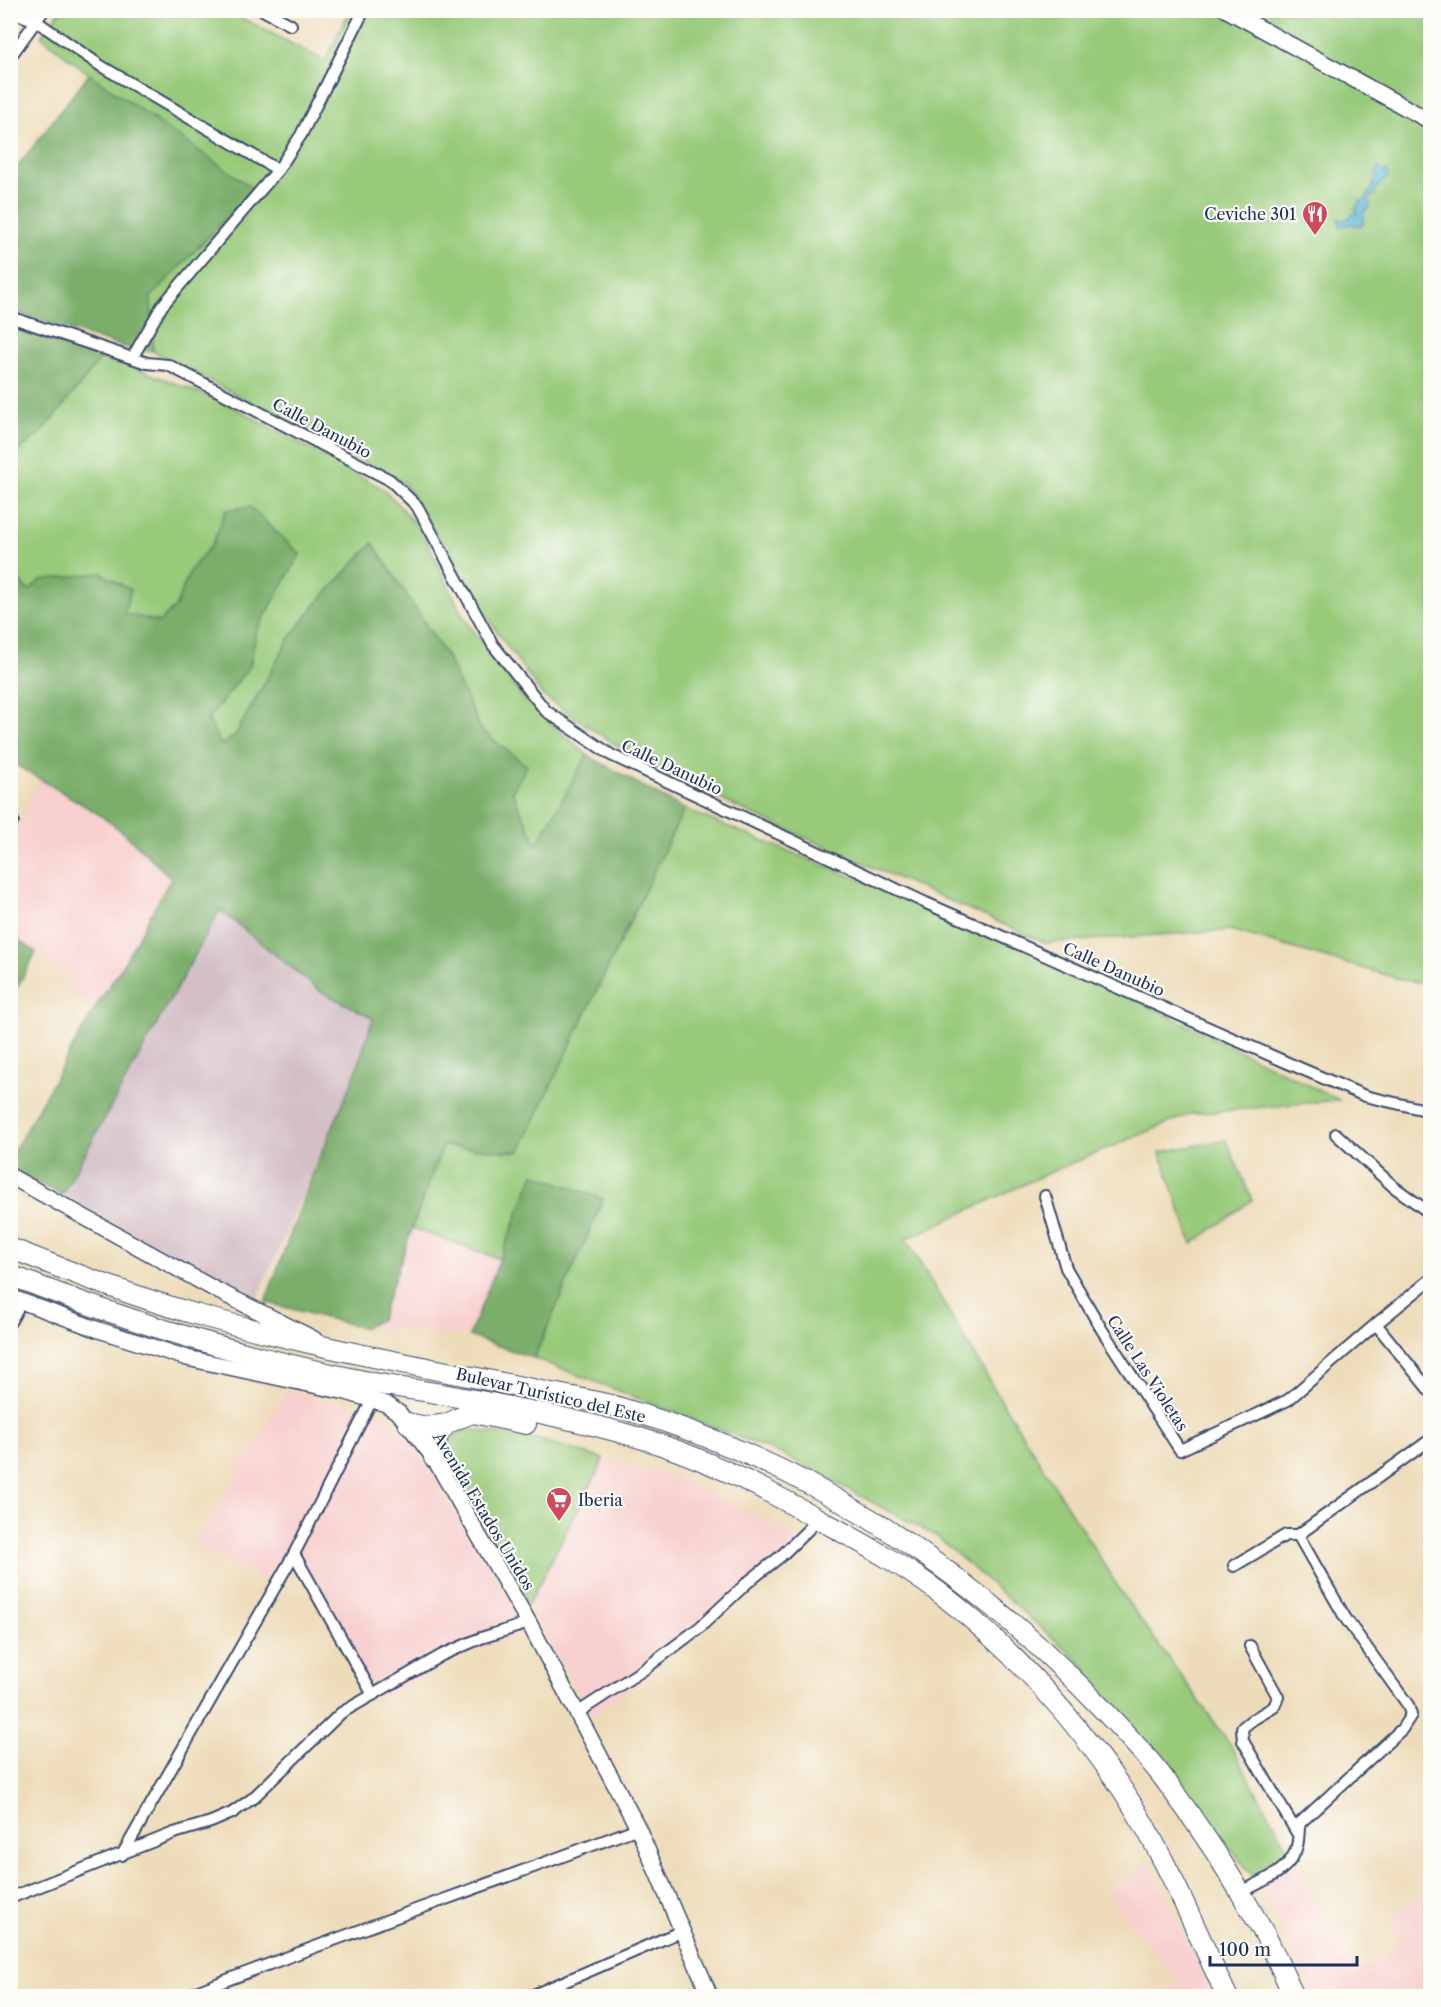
<svg xmlns="http://www.w3.org/2000/svg" width="1441" height="2007" font-family="'Libre Caslon Text',serif">
	<rect width="100%" height="100%" fill="#fdfcf7"/>
	<filter id="ink" filterUnits="userSpaceOnUse"><feTurbulence type="fractalNoise" baseFrequency=".0167" numOctaves="2"/><feDisplacementMap in="SourceGraphic" scale="12" xChannelSelector="R" yChannelSelector="G"/><feConvolveMatrix kernelMatrix="1 2 1 2 8 2 1 2 1" color-interpolation-filters="sRGB"/></filter>
	<filter id="wash" filterUnits="userSpaceOnUse"><feTurbulence type="fractalNoise" baseFrequency=".008" numOctaves="4" result="noise"/><feDisplacementMap in="SourceGraphic" scale="24" xChannelSelector="R" yChannelSelector="G"/><feGaussianBlur stdDeviation="1.35" result="paint"/><feColorMatrix in="noise" values="0 0 0 0 0 0 0 0 0 0 0 0 0 0 0 0 0 1.4 0 .05"/><feComposite in="paint" operator="in"/></filter>
	<g filter="url(#wash)">
		<rect width="100%" height="100%" fill="#eddcb9"/>
		<!-- built -->
		<path fill="#f7d0cf" d="M40,780L124,833L171,878L120,970L95,1008L69,990L73,977L11,936L10,838Z
			M412,1228L500,1259L469,1336L363,1328L381,1320Z
			M287,1390L387,1416L413,1443L530,1632L457,1657L379,1701L294,1543L269,1584L194,1544Z
			M604,1459L677,1477L809,1544L591,1718L528,1605Z
			M1288,1849L1356,1973L1402,1941L1388,1919L1430,1889V1996H1314L1256,1880Z
			M1150,1861L1213,1996H1162L1179,1982L1105,1893Z"/>
		<!-- industrial -->
		<path fill="#d2bec5" d="M220,910L320,991L373,1018L356,1072L255,1304L62,1195Z"/>
		<!-- green -->
		<path fill="#98ca7a" stroke="#5a7c6c" stroke-width="1.5" d="M350,10L1430,11V984L1403,980L1230,930L1046,943L783,828L646,765L543,696L500,636L404,483L153,351L151,297L253,189L85,71L41,36L60,11H228L325,61Z
			M101,358L143,371L228,404L385,490L423,533L464,618L522,697L587,755L537,846L512,792L526,766L481,730L447,657L373,544L315,605L288,641L235,736L221,746L208,719L250,666L256,632L300,554L226,510L213,543L190,571L176,606L159,622L29,591L11,573V456L43,431Z
			M684,809L1046,955L1339,1100L1190,1114L1046,1174L906,1239L999,1397L1123,1595L1230,1744L1288,1849L1256,1880L1079,1661L936,1536L782,1454L534,1358L603,1200L534,1174L500,1259L412,1228L443,1146L519,1152Z
			M1226,1140L1252,1200L1192,1244L1160,1152Z
			M465,1429L537,1439L604,1459L528,1605L451,1466L448,1442Z"/>
		<!-- forest -->
		<path fill="#7aae6a" stroke="#4a6e64" stroke-width="1.5" d="M89,74L254,189L151,297L153,351L134,350L26,316L11,309L10,176Z
			M11,327L101,358L43,431L11,456Z
			M250,507L300,554L256,632L250,666L208,719L221,745L235,736L288,641L315,605L373,543L447,658L481,730L527,766L512,792L537,845L587,755L684,809L519,1152L443,1146L422,1200L380,1320L363,1328L265,1302L314,1171L356,1072L373,1018L320,991L220,910L62,1195L11,1170V1156L95,1008L120,970L171,878L124,833L97,813L11,762V573L29,591L41,580L101,573L131,590L124,613L159,622L176,606L190,571L213,543L226,510Z
			M11,936L36,952L11,999Z
			M534,1174L603,1199L534,1358L469,1336Z"/>
		<!-- water -->
		<path fill="#56b4d5" stroke="#38729a" stroke-width="1.5" d="M1378,167L1384,172L1387,171L1388,177C1382,182 1376,187 1374,195L1369,199L1370,206L1368,210H1365L1363,219L1364,223L1360,227L1352,224L1339,227L1340,224L1338,219L1346,220L1353,214H1357V212L1355,210L1360,201L1365,200L1374,185L1373,181L1377,178L1376,173Z"/>
	</g>
	<g filter="url(#ink)">
		<g fill="none" stroke-linecap="round" stroke-linejoin="round">
			<defs>
				<path id="street" d="M44,10L36,21L101,66L278,170
					M263,10L291,25
					M10,11L36,21L10,57
					M10,317L147,363L168,365L390,480L417,506L493,645L546,711L611,755L926,903L1288,1063L1365,1096L1430,1111
					M132,358L162,306L278,170L301,135L364,10
					M10,826L13,821
					M1336,1134L1394,1187L1430,1213
					M1045,1196L1066,1268L1102,1330L1180,1450L1288,1400L1376,1324L1430,1280
					M10,1322L22,1301
					M1376,1324L1430,1391
					M294,1554L373,1695
					M1234,1566L1286,1535H1298
					M1250,1646L1278,1697L1274,1707L1252,1720L1242,1728L1243,1741L1297,1833
					M577,1713L646,1668L699,1628L748,1582L781,1556L819,1519
					M122,1855L294,1554L372,1400
					M1240,1893C1261,1881 1291,1872 1297,1846C1299,1839 1298,1831 1300,1823L1402,1729L1411,1715L1408,1705L1346,1619L1298,1535L1430,1440
					M10,1898L174,1833L211,1822L232,1813L253,1798L341,1713L442,1655L481,1638L529,1623
					M186,1996C336,1937 488,1885 638,1828
					M531,1996L682,1931"/>
				<path id="secondary" d="M1227,10L1430,121
					M10,1176L216,1290L314,1339
					M10,1297L99,1330L187,1358L346,1392L386,1404L399,1413L434,1458L529,1623L577,1713L638,1828L710,1996"/>
				<path id="highway" d="M10,1248C73,1273 137,1298 202,1316C244,1328 288,1338 331,1348C399,1363 469,1376 537,1390C565,1396 594,1400 621,1408C798,1459 954,1559 1083,1689C1110,1717 1138,1745 1162,1776C1199,1825 1234,1879 1264,1933C1275,1953 1284,1976 1294,1996
					M10,1275C126,1321 247,1358 369,1382C391,1387 414,1389 436,1393C502,1405 569,1417 633,1436C696,1454 755,1483 811,1515C857,1540 904,1565 945,1597C1014,1651 1073,1717 1122,1789C1165,1854 1194,1927 1227,1996
					M408,1423L427,1427L447,1424
					M434,1458L438,1434L447,1424L459,1418L473,1413L526,1424"/>
			</defs>
			<!-- street casing -->
			<use href="#street" stroke="#3a496c" stroke-width="14"/>
			<!-- secondary casing -->
			<use href="#secondary" stroke="#3a496c" stroke-width="18"/>
			<!-- highway casing -->
			<use href="#highway" stroke="#3a496c" stroke-width="22"/>
			<!-- street -->
			<use href="#street" stroke="#fff" stroke-width="10"/>
			<!-- secondary -->
			<use href="#secondary" stroke="#fff" stroke-width="15"/>
			<!-- highway -->
			<use href="#highway" stroke="#fff" stroke-width="20"/>
		</g>
	</g>
	<!-- icons -->
	<defs>
		<symbol id="restaurant-pin" viewBox="-11 -11 22 30"><path d="M0 17L-7.5 6A9.5 9.5 0 1 1 7.5 6Z" fill="#d1495b" stroke="#fdfcf7"/><path d="M-5-6h1v4h1v-4h1v4h1v-4h1v5L-1.5 .5V6h-2V.5L-5-1ZM5-6V6H3V1.5H1.5Q1.5-4 5-6Z" fill="#fff"/></symbol>
		<symbol id="supermarket-pin" viewBox="-11 -11 22 30"><path d="M0 17L-7.5 6A9.5 9.5 0 1 1 7.5 6Z" fill="#d1495b" stroke="#fdfcf7"/><path d="M-6-5.5h2.5l.6 2H6L4.5 2H-2.5L-4.4-4H-6ZM-1.5 3.2a1.3 1.3 0 1 0 .1 0ZM3 3.2a1.3 1.3 0 1 0 .1 0Z" fill="#fff"/></symbol>
	</defs>
	<g fill-rule="evenodd">
		<use href="#restaurant-pin" x="1300" y="199" width="30" height="40"/>
		<use href="#supermarket-pin" x="544" y="1485" width="30" height="40"/>
	</g>
	<g text-anchor="middle" dominant-baseline="central" stroke-width="4.5" stroke-linejoin="round" paint-order="stroke">
		<!-- poi labels -->
		<g font-size="16" fill="#1b2f5e" stroke="#fdfcf7" text-anchor="end">
			<text x="1296" y="214">Ceviche 301</text>
			<text x="578" y="1500" text-anchor="start">Iberia</text>
		</g>
		<!-- street labels -->
		<g font-size="16" fill="#1b2f5e" stroke="#fdfcf7">
			<text transform="translate(322 428) rotate(28)">Calle Danubio</text>
			<text transform="translate(672 767) rotate(25)">Calle Danubio</text>
			<text transform="translate(1114 969) rotate(24)">Calle Danubio</text>
			<text transform="translate(1148 1373) rotate(57)">Calle Las Violetas</text>
			<text transform="translate(551 1395) rotate(13)">Bulevar Turístico del Este</text>
			<text transform="translate(484 1511) rotate(59)">Avenida Estados Unidos</text>
		</g>
	</g>
	<!-- margin -->
	<rect width="1441" height="2007" fill="none" stroke="#fdfcf7" stroke-width="36"/>
	<!-- scale -->
	<path d="M1210 1956v9h147v-9" fill="none" stroke="#1b2f5e" stroke-width="3"/>
	<text x="1219" y="1956" font-size="18" fill="#1b2f5e" stroke="#fdfcf7" stroke-width="4.5" paint-order="stroke">100 m</text>
</svg>
